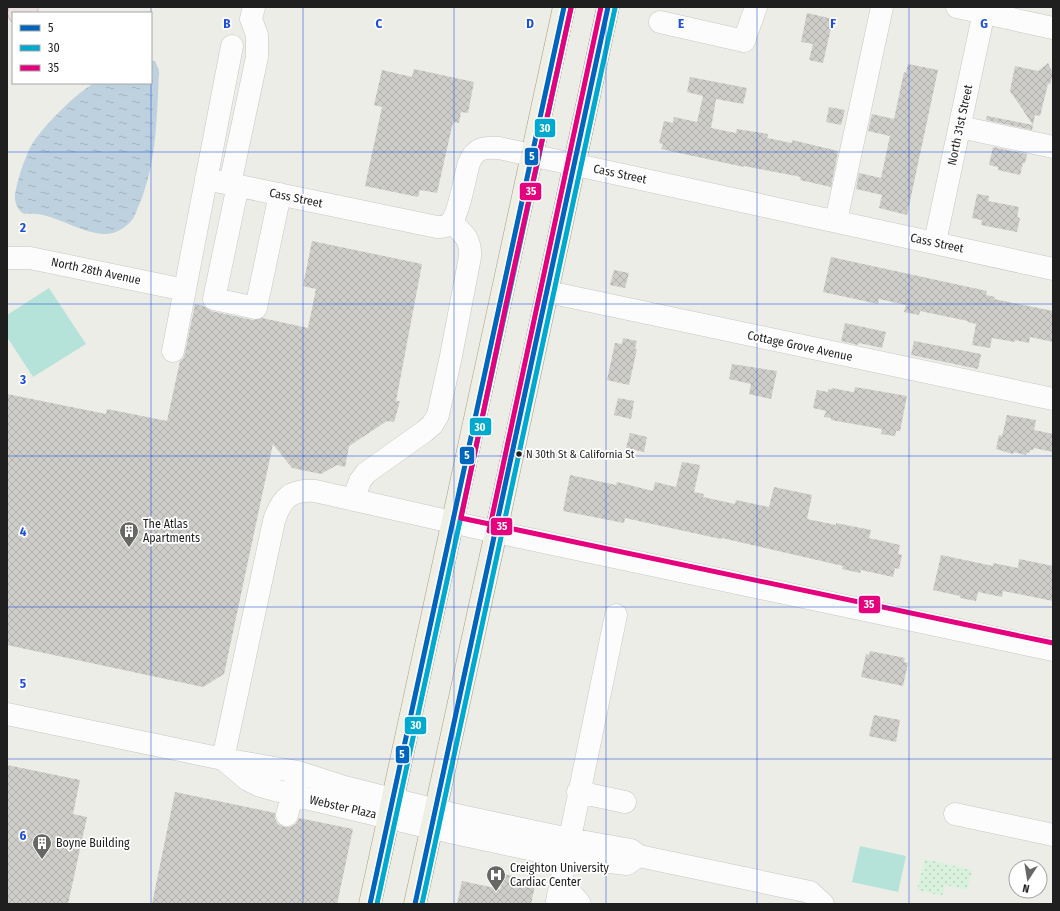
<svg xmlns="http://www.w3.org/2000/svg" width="1060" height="911" font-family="'Fira Sans Condensed',sans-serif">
	<defs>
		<pattern id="park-dots" width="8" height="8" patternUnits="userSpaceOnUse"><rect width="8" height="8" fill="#d8f2dd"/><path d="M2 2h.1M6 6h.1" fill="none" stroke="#b9cfbd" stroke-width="1.8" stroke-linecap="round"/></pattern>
		<pattern id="water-ripples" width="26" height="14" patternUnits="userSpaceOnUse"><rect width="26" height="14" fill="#bdd1df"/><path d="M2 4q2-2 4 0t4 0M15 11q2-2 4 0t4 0" fill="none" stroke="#a2b3bf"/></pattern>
		<pattern id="building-cross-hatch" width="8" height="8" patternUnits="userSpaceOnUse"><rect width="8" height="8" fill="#cecdc9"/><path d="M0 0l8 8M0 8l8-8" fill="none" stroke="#b0b0ac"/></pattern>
	</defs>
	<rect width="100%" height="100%" fill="#edede8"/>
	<!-- park -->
	<path fill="url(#park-dots)" d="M925,859L972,870L967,890L945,885L942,896L917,890Z"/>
	<!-- pitch -->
	<path fill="#b5e3d9" d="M49,288L86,344L33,377L7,337V315Z
		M860,846L906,856L898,892L852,882Z"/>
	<!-- water -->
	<path fill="url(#water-ripples)" d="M151,60L155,61L159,70C157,114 157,161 140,203C137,208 136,215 132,220C126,228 114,235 103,234C76,232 50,210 24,214C19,211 16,206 15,199C14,188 27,150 34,141C48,122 74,95 94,83H151Z"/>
	<!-- building -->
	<path fill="url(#building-cross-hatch)" d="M807,13L833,19L823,63L809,60L813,44L801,42Z
		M1048,63L1053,73L1050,84H1048L1040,116L1035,115L1032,130L986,120L987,116L1033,125L1010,91L1015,66L1038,71Z
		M908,64L938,70L907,215L879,208L882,195L856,189L859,173L881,178L890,136L868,131L872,114L894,119L904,72L906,73Z
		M414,69L474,82L468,113L461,112L459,123L453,122L437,193L420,190L418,197L365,186L382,107L374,105L382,70L412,77Z
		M690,77L747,88L743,104L716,99L711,128L736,133L737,129L768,134L767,138L792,143V140L838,151L831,187L800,180L801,177L744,166V167L661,149L663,144L659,143L664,121L673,123L674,117L697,122L703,96L687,92Z
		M829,107L845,110L841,125L826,122Z
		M993,147L1027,154L1025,163H1023L1020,175L998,170V167L989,165Z
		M977,194L989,196L988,201L1019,207L1017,217L1020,218L1017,232L981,225L982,220L972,218Z
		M312,241L422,264L396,401H400L394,422L387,421L349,446L345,467L337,465L321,474L292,468L273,444L224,674L203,687L7,645V394L106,414L107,409L167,421L180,361L183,359L185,353L195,304L204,306L211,311L253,320L262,318L308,328L316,289L303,286Z
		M831,257L987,291L986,295L995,297L994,299L1053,311V342L1030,337L1029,343L1015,340V342L992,338L990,348L972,345L976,324L968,322V321L920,311L919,315L904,312L906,305L879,299L878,304L823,292Z
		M614,270L629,273L625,288L610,285Z
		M845,323L886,332L882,348L859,343L858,345L841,341Z
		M623,338L637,341L635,349H637L629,385L607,380L615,343L622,344Z
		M914,341L981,354L978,369L911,355Z
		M732,364L777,371L771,399L749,394L751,384L729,379Z
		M855,387L907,396L900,431H896L895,436L881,434L882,429L831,420V418L824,417L826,411L813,408L817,390L828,392V389L831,390L832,388L852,392H854Z
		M618,398L634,401L631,419L614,415Z
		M1007,415L1036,420L1034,430L1053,434V452L1034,448L1033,450H1030L1029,453L1027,452L1026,455L1014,452L1013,454L996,449L999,435L1002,436Z
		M630,433L647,437L644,452L626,448Z
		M682,462L700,465L694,492L704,494L703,497L735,504L736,500L769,507L774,487L812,495L807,519L836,525V523L871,530L869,538L900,545L898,554L902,555L899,569L895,568L893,577L861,570L860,573L842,569L843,566L722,538L721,539L625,518L624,523L563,511L570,475L616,485L617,482L653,491L655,482L676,487Z
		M941,555L993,566V563L1018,568L1019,559L1053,566V601L1003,591L1002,597L978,592L976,601L960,598V596L933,590Z
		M870,651L905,658L904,662L908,663L903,686L861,677L866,654L869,655Z
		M874,715L900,720L896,742L869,736Z
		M7,765L80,780L73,814L87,817L68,904H7Z
		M175,792L275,813V819L278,824L284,827H290L296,824L299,818L353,829L337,904H152Z
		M503,874L536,881L531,904H457L462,881L500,889Z"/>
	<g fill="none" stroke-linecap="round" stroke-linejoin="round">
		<defs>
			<path id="minor" d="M957,7L1053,28
				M660,22L744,41L756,7
				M960,127L1053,147
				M206,179L437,227C442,227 447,227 451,222C459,214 465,176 469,163C475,148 484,147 499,148L1053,269
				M230,184L257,57V35L251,19L254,7
				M238,185L214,299L256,308L280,194
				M836,221L882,7
				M935,242L985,7
				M7,258H30L185,290
				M548,292L1053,399
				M173,351L232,46
				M353,500L360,481L366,473L425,431L432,425L438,415L451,356L470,257C471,239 464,234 451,222
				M7,714L223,759L298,772L344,787L452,814L569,839L631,850L639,856L810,892L823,904
				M223,759L274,521C281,499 290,489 315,491L496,532L1053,650
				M223,759L248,780L260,786L293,795L432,828L566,857L627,864L634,859
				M578,792L625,802
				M955,814L1053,835
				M287,815L296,781
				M561,881L580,904
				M557,901L616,615"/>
			<path id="major" d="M370,904L564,7
				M415,904L496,532L608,7"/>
			<path id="highway" d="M19,13L27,7"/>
		</defs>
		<!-- minor casing -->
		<use href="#minor" stroke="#c6c6c4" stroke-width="23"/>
		<!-- major casing -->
		<use href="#major" stroke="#a39f86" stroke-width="23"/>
		<!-- highway casing -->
		<use href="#highway" stroke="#c1a2a3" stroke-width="23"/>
		<!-- minor -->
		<use href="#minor" stroke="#fcfcfc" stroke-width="22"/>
		<!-- major -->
		<use href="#major" stroke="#f0efe6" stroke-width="22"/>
		<!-- highway -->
		<use href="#highway" stroke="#eae0e0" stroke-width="22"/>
		<defs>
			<path id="bus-1" d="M370,904L564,7
				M415,904L608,7"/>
			<path id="bus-2" d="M377,904L571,8
				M422,904L615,8"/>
			<path id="bus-3" d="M571,8L507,300L461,518L1053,643
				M489,531L601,7"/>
		</defs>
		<!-- bus-1 casing -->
		<use href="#bus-1" stroke="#fff" stroke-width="8"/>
		<!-- bus-2 casing -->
		<use href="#bus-2" stroke="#fff" stroke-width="8"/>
		<!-- bus-3 casing -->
		<use href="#bus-3" stroke="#fff" stroke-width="8"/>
		<!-- bus-1 -->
		<use href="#bus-1" stroke="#0065bd" stroke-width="5"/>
		<!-- bus-2 -->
		<use href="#bus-2" stroke="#00a9ce" stroke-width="5"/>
		<!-- bus-3 -->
		<use href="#bus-3" stroke="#e5007d" stroke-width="5"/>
	</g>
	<!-- grid -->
	<path fill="none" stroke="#1d4ed8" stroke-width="1" stroke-opacity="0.55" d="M151,7V904M303,7V904M454,7V904M606,7V904M757,7V904M909,7V904M7,152H1053M7,304H1053M7,456H1053M7,607H1053M7,759H1053"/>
	<!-- icons -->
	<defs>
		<symbol id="building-pin" viewBox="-11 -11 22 30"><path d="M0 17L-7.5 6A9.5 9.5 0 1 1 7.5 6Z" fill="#676765" stroke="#fff"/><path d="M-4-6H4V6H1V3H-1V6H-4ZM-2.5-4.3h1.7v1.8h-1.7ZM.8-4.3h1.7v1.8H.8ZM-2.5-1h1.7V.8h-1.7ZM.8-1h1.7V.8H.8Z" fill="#fff"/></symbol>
		<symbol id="hospital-pin" viewBox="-11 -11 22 30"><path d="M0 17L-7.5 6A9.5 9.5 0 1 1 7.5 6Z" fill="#676765" stroke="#fff"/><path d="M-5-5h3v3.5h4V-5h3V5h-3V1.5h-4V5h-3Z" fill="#fff"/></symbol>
	</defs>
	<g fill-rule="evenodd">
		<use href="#building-pin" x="118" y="520" width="22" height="30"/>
		<use href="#building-pin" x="31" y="832" width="22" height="30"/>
		<use href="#hospital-pin" x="485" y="864" width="22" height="30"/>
	</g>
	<!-- markers -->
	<circle fill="#1f1f1f" stroke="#fff" stroke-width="1.5" cx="519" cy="454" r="3.5"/>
	<g text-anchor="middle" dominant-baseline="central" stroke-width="3.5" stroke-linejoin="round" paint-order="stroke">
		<!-- bus labels -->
		<g font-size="11" fill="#1f1f1f" stroke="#fff" text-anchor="start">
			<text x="526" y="454">N 30th St &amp; California St</text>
		</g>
		<!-- street labels -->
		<g font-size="12" fill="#1f1f1f" stroke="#fff">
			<text transform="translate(960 125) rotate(-78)">North 31st Street</text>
			<text transform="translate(620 174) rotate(12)">Cass Street</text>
			<text transform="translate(296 198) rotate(12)">Cass Street</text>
			<text transform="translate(937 243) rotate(12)">Cass Street</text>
			<text transform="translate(96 271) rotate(12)">North 28th Avenue</text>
			<text transform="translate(800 346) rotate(12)">Cottage Grove Avenue</text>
			<text transform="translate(343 807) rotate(13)">Webster Plaza</text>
		</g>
		<!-- poi labels -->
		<g font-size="12" fill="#1f1f1f" stroke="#fff" text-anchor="start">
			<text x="143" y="524">The Atlas<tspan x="143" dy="14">Apartments</tspan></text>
			<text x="56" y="843">Boyne Building</text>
			<text x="510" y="868">Creighton University<tspan x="510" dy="14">Cardiac Center</tspan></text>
		</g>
	</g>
	<g font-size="13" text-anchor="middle" font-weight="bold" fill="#1d4ed8" stroke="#fff" stroke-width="3.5" stroke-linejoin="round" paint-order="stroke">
		<text x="227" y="28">B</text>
		<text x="379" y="28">C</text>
		<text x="530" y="28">D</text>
		<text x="681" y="28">E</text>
		<text x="833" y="28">F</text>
		<text x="984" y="28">G</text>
		<text x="23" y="232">2</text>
		<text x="23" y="384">3</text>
		<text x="23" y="536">4</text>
		<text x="23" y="688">5</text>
		<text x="23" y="840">6</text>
	</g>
	<g stroke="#fff" stroke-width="1.5">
		<rect x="534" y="118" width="22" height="20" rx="4" fill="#00a9ce"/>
		<rect x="524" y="147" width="15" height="19" rx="4" fill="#0065bd"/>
		<rect x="519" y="182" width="23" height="19" rx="4" fill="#e5007d"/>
		<rect x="469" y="417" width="23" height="19" rx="4" fill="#00a9ce"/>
		<rect x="459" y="446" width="16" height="19" rx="4" fill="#0065bd"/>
		<rect x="490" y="517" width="23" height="19" rx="4" fill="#e5007d"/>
		<rect x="858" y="595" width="23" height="19" rx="4" fill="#e5007d"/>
		<rect x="404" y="716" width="23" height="19" rx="4" fill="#00a9ce"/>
		<rect x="395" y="745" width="15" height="19" rx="4" fill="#0065bd"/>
	</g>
	<g font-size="11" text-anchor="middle" font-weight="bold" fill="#fff">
		<text x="545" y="132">30</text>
		<text x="532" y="160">5</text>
		<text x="531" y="195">35</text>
		<text x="480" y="431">30</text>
		<text x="467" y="459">5</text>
		<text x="502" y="530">35</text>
		<text x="869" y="608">35</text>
		<text x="416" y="729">30</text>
		<text x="402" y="758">5</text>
	</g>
	<!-- border -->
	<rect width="1060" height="911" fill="none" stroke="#1f1f1f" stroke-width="16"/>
	<!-- legend -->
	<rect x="12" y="12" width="140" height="72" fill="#ffffff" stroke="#a5a5a5"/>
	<rect x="20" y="25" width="20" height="6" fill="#0065bd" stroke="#a5a5a5"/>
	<text x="48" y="32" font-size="12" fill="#1f1f1f">5</text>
	<rect x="20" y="45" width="20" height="6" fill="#00a9ce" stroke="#a5a5a5"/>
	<text x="48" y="52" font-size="12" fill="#1f1f1f">30</text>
	<rect x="20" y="65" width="20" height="6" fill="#e5007d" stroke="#a5a5a5"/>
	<text x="48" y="72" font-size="12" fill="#1f1f1f">35</text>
	<!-- north arrow -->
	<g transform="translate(1028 879) rotate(192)"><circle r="19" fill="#ffffff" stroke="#a5a5a5"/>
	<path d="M0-3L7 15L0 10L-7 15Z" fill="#676765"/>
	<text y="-6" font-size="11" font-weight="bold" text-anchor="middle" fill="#1f1f1f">N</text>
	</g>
</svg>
